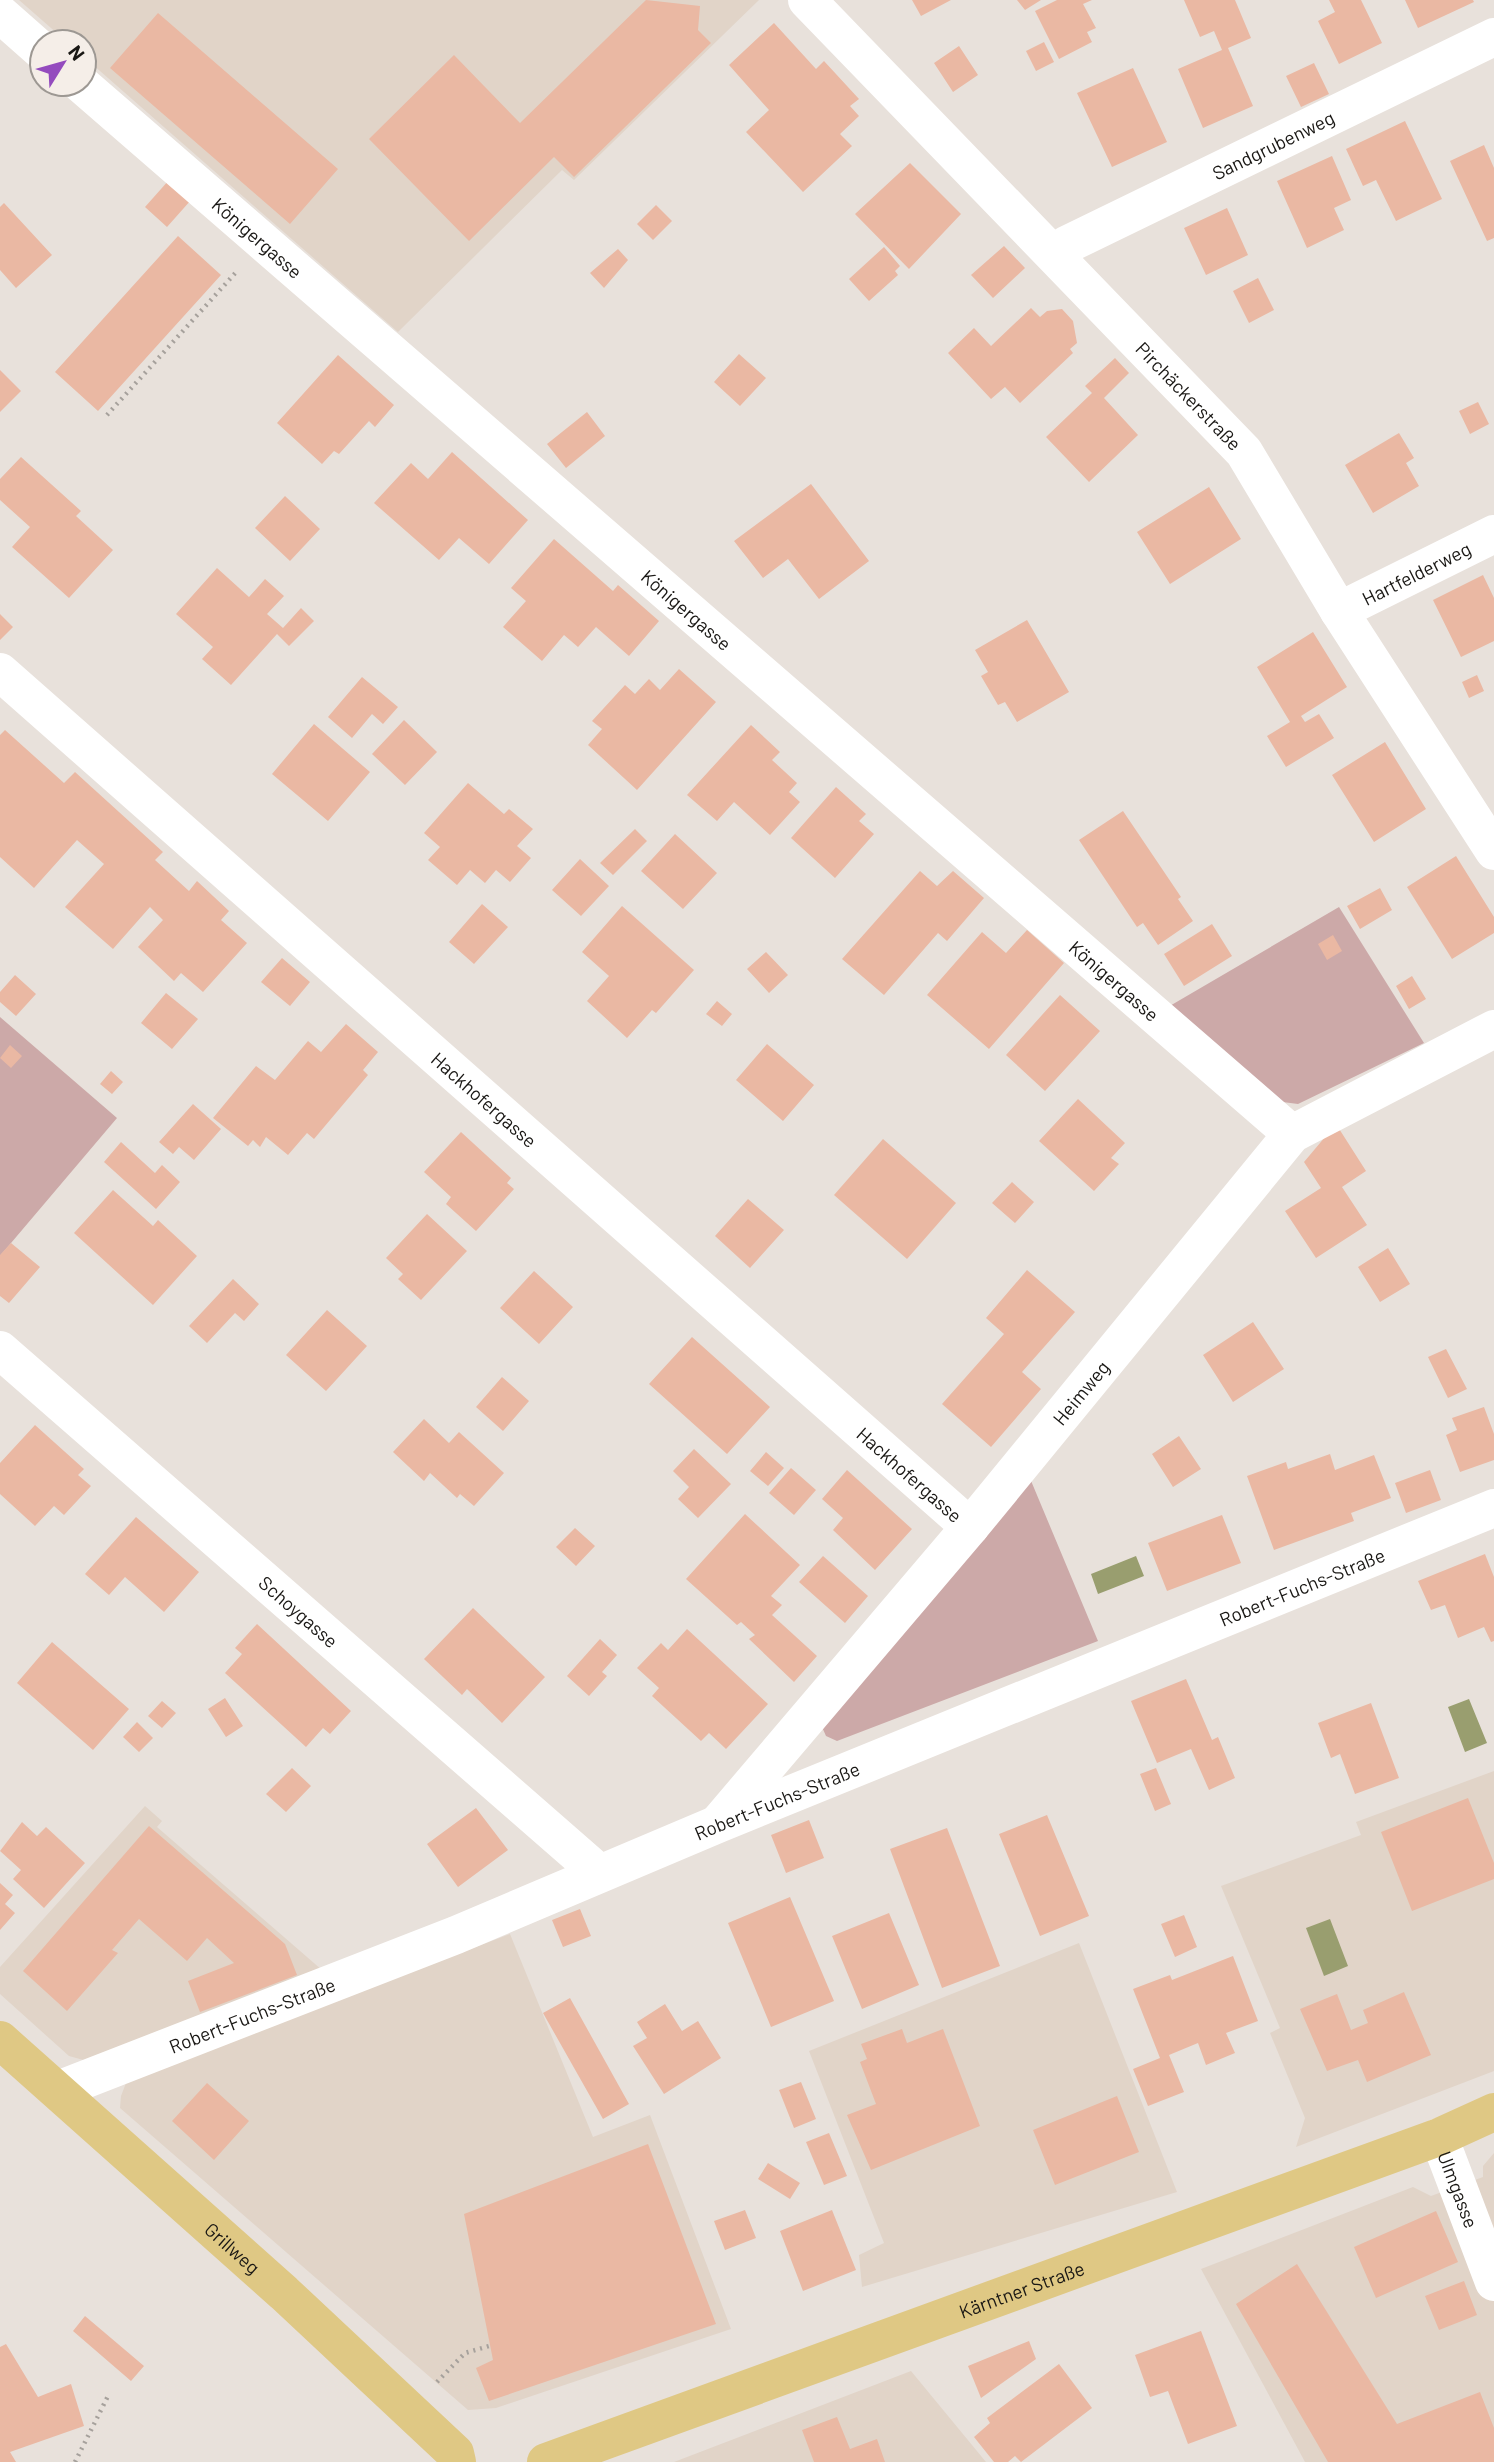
<svg xmlns="http://www.w3.org/2000/svg" width="1494" height="2462" font-family="Barlow,sans-serif">
	<rect width="100%" height="100%" fill="#e8e1db"/>
	<!-- built -->
	<path fill="#e1d4c8" d="M19,0H759L574,180L562,170L398,332L84,57V42H67Z
		M1494,1771V2071L1296,2147L1305,2118L1270,2033L1280,2028L1221,1886L1361,1835L1356,1822Z
		M145,1806L162,1821L157,1827L322,1970L87,2061L69,2056L0,1994V1967Z
		M510,1934L593,2137L650,2115L731,2329L496,2408L468,2410L120,2108L121,2096L126,2083L228,2041Z
		M1079,1943L1177,2192L862,2287L859,2255L884,2243L809,2051Z
		M1494,2153V2462H1305L1201,2269L1413,2187L1431,2196L1483,2177V2166Z
		M911,2371L986,2462H674Z"/>
	<!-- green -->
	<path fill="#cca9a8" d="M1339,907L1424,1043L1298,1104L1275,1101L1168,1007Z
		M0,1017L117,1118L0,1256Z
		M1029,1476L1098,1641L837,1741L826,1736L822,1727Z"/>
	<!-- water -->
	<path fill="#999e6f" d="M1136,1556L1144,1576L1098,1594L1091,1574Z
		M1469,1699L1487,1743L1465,1752L1448,1707Z
		M1330,1919L1348,1966L1324,1976L1306,1928Z"/>
	<!-- building -->
	<path fill="#eab8a3" d="M646,0L700,6L698,30L711,43L574,177L554,157L469,241L369,139L454,55L520,123Z
		M912,0H951L921,16Z
		M1017,0H1041L1025,10Z
		M1057,0H1092L1083,4L1096,28L1087,32L1092,42L1059,59L1035,11Z
		M1184,0H1235L1251,38L1228,48L1253,106L1203,128L1178,69L1222,50L1214,31L1200,37Z
		M1329,0H1361L1382,43L1339,64L1318,21L1335,12Z
		M1405,0H1473L1474,2L1418,28Z
		M158,13L338,169L290,224L110,68Z
		M774,23L816,69L824,61L859,99L850,106L859,116L840,134L852,146L803,192L746,132L769,110L729,65Z
		M1044,42L1054,62L1036,71L1026,51Z
		M959,46L978,75L953,92L934,63Z
		M1314,63L1329,94L1301,107L1286,76Z
		M1133,68L1167,142L1112,167L1077,93Z
		M1405,121L1442,199L1396,221L1376,180L1363,186L1346,149Z
		M1484,145L1494,168V238L1487,241L1450,161Z
		M1332,156L1351,200L1334,208L1344,230L1307,248L1277,181Z
		M910,163L961,214L909,269L855,214Z
		M169,180L191,200L167,227L145,207Z
		M4,203L52,255L16,288L0,270V207Z
		M656,205L672,221L653,240L637,224Z
		M1227,208L1248,255L1206,275L1184,228Z
		M178,236L221,275L98,411L55,372Z
		M1004,246L1025,268L993,298L971,275Z
		M884,247L900,266L895,271L898,275L869,301L849,279Z
		M618,249L628,260L604,288L590,273Z
		M1258,278L1274,310L1249,323L1233,291Z
		M1031,308L1040,317L1047,311L1062,309L1073,321L1077,343L1070,349L1073,353L1020,403L1005,387L991,399L948,353L974,328L991,346Z
		M739,354L766,378L740,406L714,382Z
		M338,355L394,405L375,427L369,421L339,454L334,451L322,464L277,423Z
		M1115,358L1129,373L1104,398L1138,435L1089,482L1046,437L1092,393L1085,386Z
		M0,370L21,391L0,412Z
		M1478,402L1489,424L1470,434L1459,411Z
		M587,412L605,436L566,468L547,444Z
		M1399,433L1414,458L1406,463L1419,486L1373,513L1345,465Z
		M452,452L528,520L489,564L459,538L439,560L374,503L411,463L428,479Z
		M21,457L81,511L76,516L113,550L69,598L12,547L30,527L0,500V479Z
		M811,484L869,561L819,599L788,559L763,578L734,541Z
		M1209,487L1241,539L1170,584L1137,532Z
		M285,496L320,529L290,561L255,528Z
		M554,539L613,591L618,585L659,621L629,656L596,627L578,647L564,635L542,661L503,627L526,601L511,588Z
		M217,568L249,597L265,579L284,596L267,614L283,628L301,608L314,621L289,646L277,634L231,685L202,659L213,647L176,614Z
		M1483,575L1494,598V641L1461,657L1433,600Z
		M0,614L13,627L0,640Z
		M1027,620L1069,692L1017,722L1005,702L998,705L981,676L988,672L975,650Z
		M1313,632L1347,687L1301,716L1305,722L1319,714L1334,738L1286,767L1267,736L1290,722L1257,667Z
		M679,669L716,702L637,790L588,745L602,729L592,721L625,685L635,694L649,679L660,690Z
		M1477,675L1484,691L1469,698L1462,682Z
		M362,677L398,707L383,724L372,714L352,738L328,717Z
		M404,720L437,752L405,785L372,754Z
		M314,724L370,772L328,821L272,774Z
		M751,725L780,752L772,760L797,783L789,792L800,802L770,835L734,802L717,821L687,795Z
		M5,730L64,783L75,772L163,852L155,860L189,891L197,881L229,911L221,920L247,943L203,992L181,973L174,981L138,947L163,920L150,907L113,949L65,907L104,864L77,840L34,888L0,857V735Z
		M1385,742L1426,809L1374,842L1332,775Z
		M468,783L504,814L509,809L533,829L517,846L531,858L510,882L496,870L485,883L470,870L457,885L428,860L440,847L424,833Z
		M836,787L866,814L859,821L874,834L835,878L791,838Z
		M1123,811L1181,897L1178,899L1193,921L1158,945L1143,923L1137,927L1079,840Z
		M635,829L647,841L613,875L600,863Z
		M675,834L717,873L683,909L641,871Z
		M1456,856L1494,917V933L1452,959L1407,887Z
		M580,859L609,886L581,916L552,890Z
		M920,871L937,886L953,871L984,898L947,941L938,933L884,995L842,959Z
		M1380,888L1392,910L1360,929L1347,906Z
		M482,904L508,927L474,964L449,942Z
		M622,906L694,970L656,1013L652,1010L627,1038L587,1001L609,976L582,952Z
		M1212,924L1232,956L1184,986L1164,954Z
		M1027,930L1064,963L989,1049L927,995L982,932L1006,953Z
		M1333,935L1342,951L1327,960L1318,944Z
		M766,952L788,975L769,993L747,969Z
		M282,958L310,982L290,1006L261,982Z
		M15,975L36,994L16,1016L0,1002V992Z
		M1412,976L1426,999L1409,1009L1396,986Z
		M166,993L198,1019L172,1049L141,1023Z
		M1060,995L1100,1031L1045,1091L1006,1055Z
		M717,1001L732,1014L722,1026L706,1014Z
		M346,1024L378,1052L363,1070L368,1075L314,1139L307,1133L288,1155L266,1137L260,1147L253,1140L248,1146L213,1118L256,1066L275,1080L308,1041L321,1052Z
		M767,1044L814,1085L783,1121L736,1080Z
		M10,1045L22,1056L11,1068L0,1058Z
		M111,1071L123,1082L112,1094L100,1084Z
		M1078,1099L1125,1143L1111,1158L1119,1164L1094,1191L1039,1141Z
		M193,1104L221,1129L194,1160L179,1147L173,1154L159,1142Z
		M1336,1124L1366,1171L1342,1187L1367,1225L1316,1258L1285,1211L1321,1188L1304,1162Z
		M461,1132L511,1178L507,1183L514,1189L476,1231L446,1204L451,1197L424,1172Z
		M883,1139L956,1203L907,1259L834,1195Z
		M121,1142L155,1173L162,1165L180,1182L156,1209L104,1162Z
		M1012,1182L1034,1202L1015,1223L992,1203Z
		M113,1190L153,1226L158,1220L197,1256L153,1305L74,1233Z
		M748,1199L784,1230L750,1268L715,1236Z
		M427,1214L467,1251L421,1300L398,1279L403,1274L386,1258Z
		M11,1243L40,1267L9,1303L0,1296V1255Z
		M1388,1248L1410,1284L1380,1302L1358,1267Z
		M1027,1270L1075,1312L1022,1372L1041,1389L991,1447L942,1404L1004,1334L986,1318Z
		M534,1271L573,1307L539,1344L500,1308Z
		M233,1279L259,1304L244,1321L235,1313L207,1343L189,1326Z
		M327,1310L367,1346L326,1391L286,1355Z
		M1253,1322L1284,1369L1233,1402L1203,1355Z
		M692,1337L770,1407L727,1454L649,1384Z
		M1446,1349L1467,1389L1448,1398L1428,1357Z
		M502,1377L529,1401L503,1431L476,1407Z
		M1484,1407L1494,1434V1460L1460,1472L1446,1435L1457,1430L1452,1418Z
		M424,1419L449,1443L459,1432L504,1473L474,1506L460,1494L457,1498L430,1473L424,1481L393,1452Z
		M35,1425L84,1469L78,1475L91,1486L64,1515L54,1506L35,1526L0,1494V1463Z
		M1179,1436L1201,1469L1173,1487L1152,1454Z
		M694,1449L731,1484L698,1518L678,1499L689,1487L673,1471Z
		M766,1452L784,1468L768,1486L750,1471Z
		M1330,1454L1335,1470L1374,1455L1391,1498L1351,1513L1354,1521L1274,1550L1247,1476L1286,1462L1288,1469Z
		M791,1468L816,1490L794,1515L769,1493Z
		M847,1470L912,1529L875,1570L833,1530L843,1518L822,1499Z
		M1430,1470L1441,1500L1406,1513L1395,1483Z
		M745,1514L800,1565L771,1596L782,1605L772,1615L817,1656L794,1682L749,1639L755,1635L741,1622L737,1625L686,1579Z
		M1222,1515L1241,1563L1167,1591L1148,1543Z
		M136,1517L199,1572L164,1612L125,1577L109,1595L85,1574Z
		M575,1528L595,1546L576,1566L556,1547Z
		M1485,1554L1494,1577V1641L1491,1642L1484,1627L1458,1638L1445,1605L1431,1610L1418,1581Z
		M823,1556L868,1596L845,1623L799,1582Z
		M473,1608L545,1677L502,1723L467,1689L462,1695L424,1659Z
		M257,1624L351,1711L330,1734L323,1728L306,1747L225,1673L242,1654L235,1648Z
		M687,1629L768,1704L726,1749L709,1733L701,1741L652,1696L659,1688L637,1668L661,1643L668,1650Z
		M600,1639L617,1655L602,1672L607,1676L589,1696L567,1676Z
		M52,1642L129,1709L93,1750L17,1683Z
		M1186,1679L1212,1740L1218,1737L1235,1778L1209,1790L1191,1749L1157,1763L1131,1701Z
		M225,1698L243,1726L226,1737L208,1709Z
		M162,1701L176,1713L162,1728L148,1716Z
		M1371,1703L1399,1778L1355,1794L1340,1754L1331,1758L1318,1723Z
		M137,1722L153,1738L139,1752L123,1737Z
		M292,1768L311,1786L286,1812L266,1794Z
		M1156,1768L1171,1804L1155,1811L1140,1774Z
		M1468,1798L1494,1863V1879L1412,1911L1381,1832Z
		M476,1808L508,1850L458,1887L427,1844Z
		M1047,1815L1089,1916L1040,1936L999,1834Z
		M809,1820L824,1858L786,1873L771,1835Z
		M22,1822L37,1836L46,1827L85,1863L44,1908L13,1879L21,1870L0,1851Z
		M149,1826L285,1944L297,1975L200,2012L188,1981L234,1963L207,1938L187,1961L139,1919L112,1950L118,1953L67,2011L23,1971Z
		M947,1828L1000,1966L942,1988L890,1849Z
		M0,1883L13,1895L5,1904L15,1913L0,1930Z
		M790,1897L834,2001L771,2027L728,1923Z
		M580,1909L591,1936L563,1947L552,1920Z
		M889,1913L919,1985L862,2009L832,1936Z
		M1184,1915L1197,1947L1175,1957L1161,1924Z
		M1233,1956L1258,2021L1226,2033L1235,2053L1206,2065L1198,2043L1169,2055L1184,2092L1148,2106L1133,2069L1160,2058L1133,1989L1170,1975L1172,1980Z
		M1404,1992L1431,2055L1367,2082L1358,2060L1327,2071L1300,2009L1337,1994L1351,2030L1368,2023L1363,2010Z
		M570,1998L629,2104L603,2119L543,2013Z
		M665,2004L682,2031L698,2021L721,2058L664,2094L633,2046L647,2038L637,2022Z
		M902,2029L907,2043L943,2029L980,2126L871,2170L847,2115L876,2104L860,2062L867,2059L861,2044Z
		M801,2082L816,2119L794,2128L779,2090Z
		M207,2083L249,2121L214,2160L172,2121Z
		M1117,2096L1139,2152L1055,2185L1033,2130Z
		M829,2133L847,2176L824,2185L806,2142Z
		M648,2144L716,2324L489,2401L476,2368L493,2360L464,2214Z
		M768,2163L800,2183L790,2199L758,2179Z
		M745,2210L756,2238L725,2250L714,2221Z
		M832,2210L856,2270L803,2291L780,2231Z
		M1436,2211L1458,2262L1376,2298L1354,2247Z
		M1297,2264L1397,2424L1480,2392L1494,2428V2462H1328L1236,2304Z
		M1464,2281L1477,2315L1439,2330L1425,2296Z
		M85,2316L144,2366L131,2381L73,2331Z
		M1201,2331L1237,2426L1188,2444L1168,2391L1150,2397L1135,2355Z
		M1029,2341L1036,2359L981,2398L968,2366Z
		M6,2344L38,2397L71,2384L84,2426L10,2452L16,2462H0V2347Z
		M1059,2364L1092,2408L1021,2462L1015,2456L1008,2462H994L974,2437L990,2423L987,2418Z
		M837,2417L850,2449L877,2439L885,2462H814L802,2430Z"/>
	<g fill="none" stroke-linecap="round" stroke-linejoin="round">
		<!-- path -->
		<path stroke="#a6a19c" stroke-width="4.5" stroke-dasharray="2 5" stroke-linecap="butt" d="M107,415L238,270
			M437,2382L465,2353L489,2346
			M75,2462L109,2394"/>
		<!-- minor -->
		<g stroke="#fff" stroke-width="38">
			<path id="s1" d="M807,0L1244,452L1339,611L1494,851"/>
			<path d="M0,14L42,51"/>
			<path id="s2" d="M81,84L1292,1134"/>
			<path id="s3" d="M1057,257L1066,245L1494,37"/>
			<path id="s4" d="M1339,611L1494,534"/>
			<path id="s5" d="M0,672L970,1527"/>
			<path id="s6" d="M0,1350L599,1873"/>
			<path id="s7" d="M720,1821L970,1527L1292,1134L1494,1029"/>
			<path id="s8" d="M58,2090L456,1935L718,1824L1494,1508"/>
			<path id="s9" d="M1439,2137L1494,2282"/>
		</g>
		<!-- major -->
		<g stroke="#dfc884" stroke-width="38">
			<path id="s10" d="M0,2040L284,2293L455,2453L457,2462"/>
			<path id="s11" d="M546,2462L1439,2137L1494,2112"/>
		</g>
	</g>
	<g text-anchor="middle" dominant-baseline="central" stroke-width="6" stroke-linejoin="round" paint-order="stroke">
		<!-- street labels -->
		<g font-size="19" fill="#191714" stroke="#f5eee8">
			<text stroke="none"><textPath href="#s3" startOffset="245">Sandgrubenweg</textPath></text>
			<text stroke="none"><textPath href="#s2" startOffset="234">Königergasse</textPath></text>
			<text stroke="none"><textPath href="#s1" startOffset="550">Pirchäckerstraße</textPath></text>
			<text stroke="none"><textPath href="#s4" startOffset="86">Hartfelderweg</textPath></text>
			<text stroke="none"><textPath href="#s2" startOffset="802">Königergasse</textPath></text>
			<text stroke="none"><textPath href="#s2" startOffset="1368">Königergasse</textPath></text>
			<text stroke="none"><textPath href="#s5" startOffset="646">Hackhofergasse</textPath></text>
			<text stroke="none"><textPath href="#s7" startOffset="560">Heimweg</textPath></text>
			<text stroke="none"><textPath href="#s5" startOffset="1213">Hackhofergasse</textPath></text>
			<text stroke="none"><textPath href="#s8" startOffset="1342">Robert-Fuchs-Straße</textPath></text>
			<text stroke="none"><textPath href="#s6" startOffset="397">Schoygasse</textPath></text>
			<text stroke="none"><textPath href="#s8" startOffset="775">Robert-Fuchs-Straße</textPath></text>
			<text stroke="none"><textPath href="#s8" startOffset="208">Robert-Fuchs-Straße</textPath></text>
			<text stroke="none"><textPath href="#s9" startOffset="56">Ulmgasse</textPath></text>
			<text stroke="none"><textPath href="#s10" startOffset="312">Grillweg</textPath></text>
			<text stroke="none"><textPath href="#s11" startOffset="506">Kärntner Straße</textPath></text>
		</g>
	</g>
	<!-- north arrow -->
	<g transform="translate(63 63) rotate(53)"><circle r="33" fill="#f5eee8" stroke="#9d9893" stroke-width="2"/>
	<path d="M0-5L12 26L0 18L-12 26Z" fill="#944bbe"/>
	<text y="-10" font-size="19" font-weight="bold" text-anchor="middle" fill="#191714">N</text>
	</g>
</svg>
